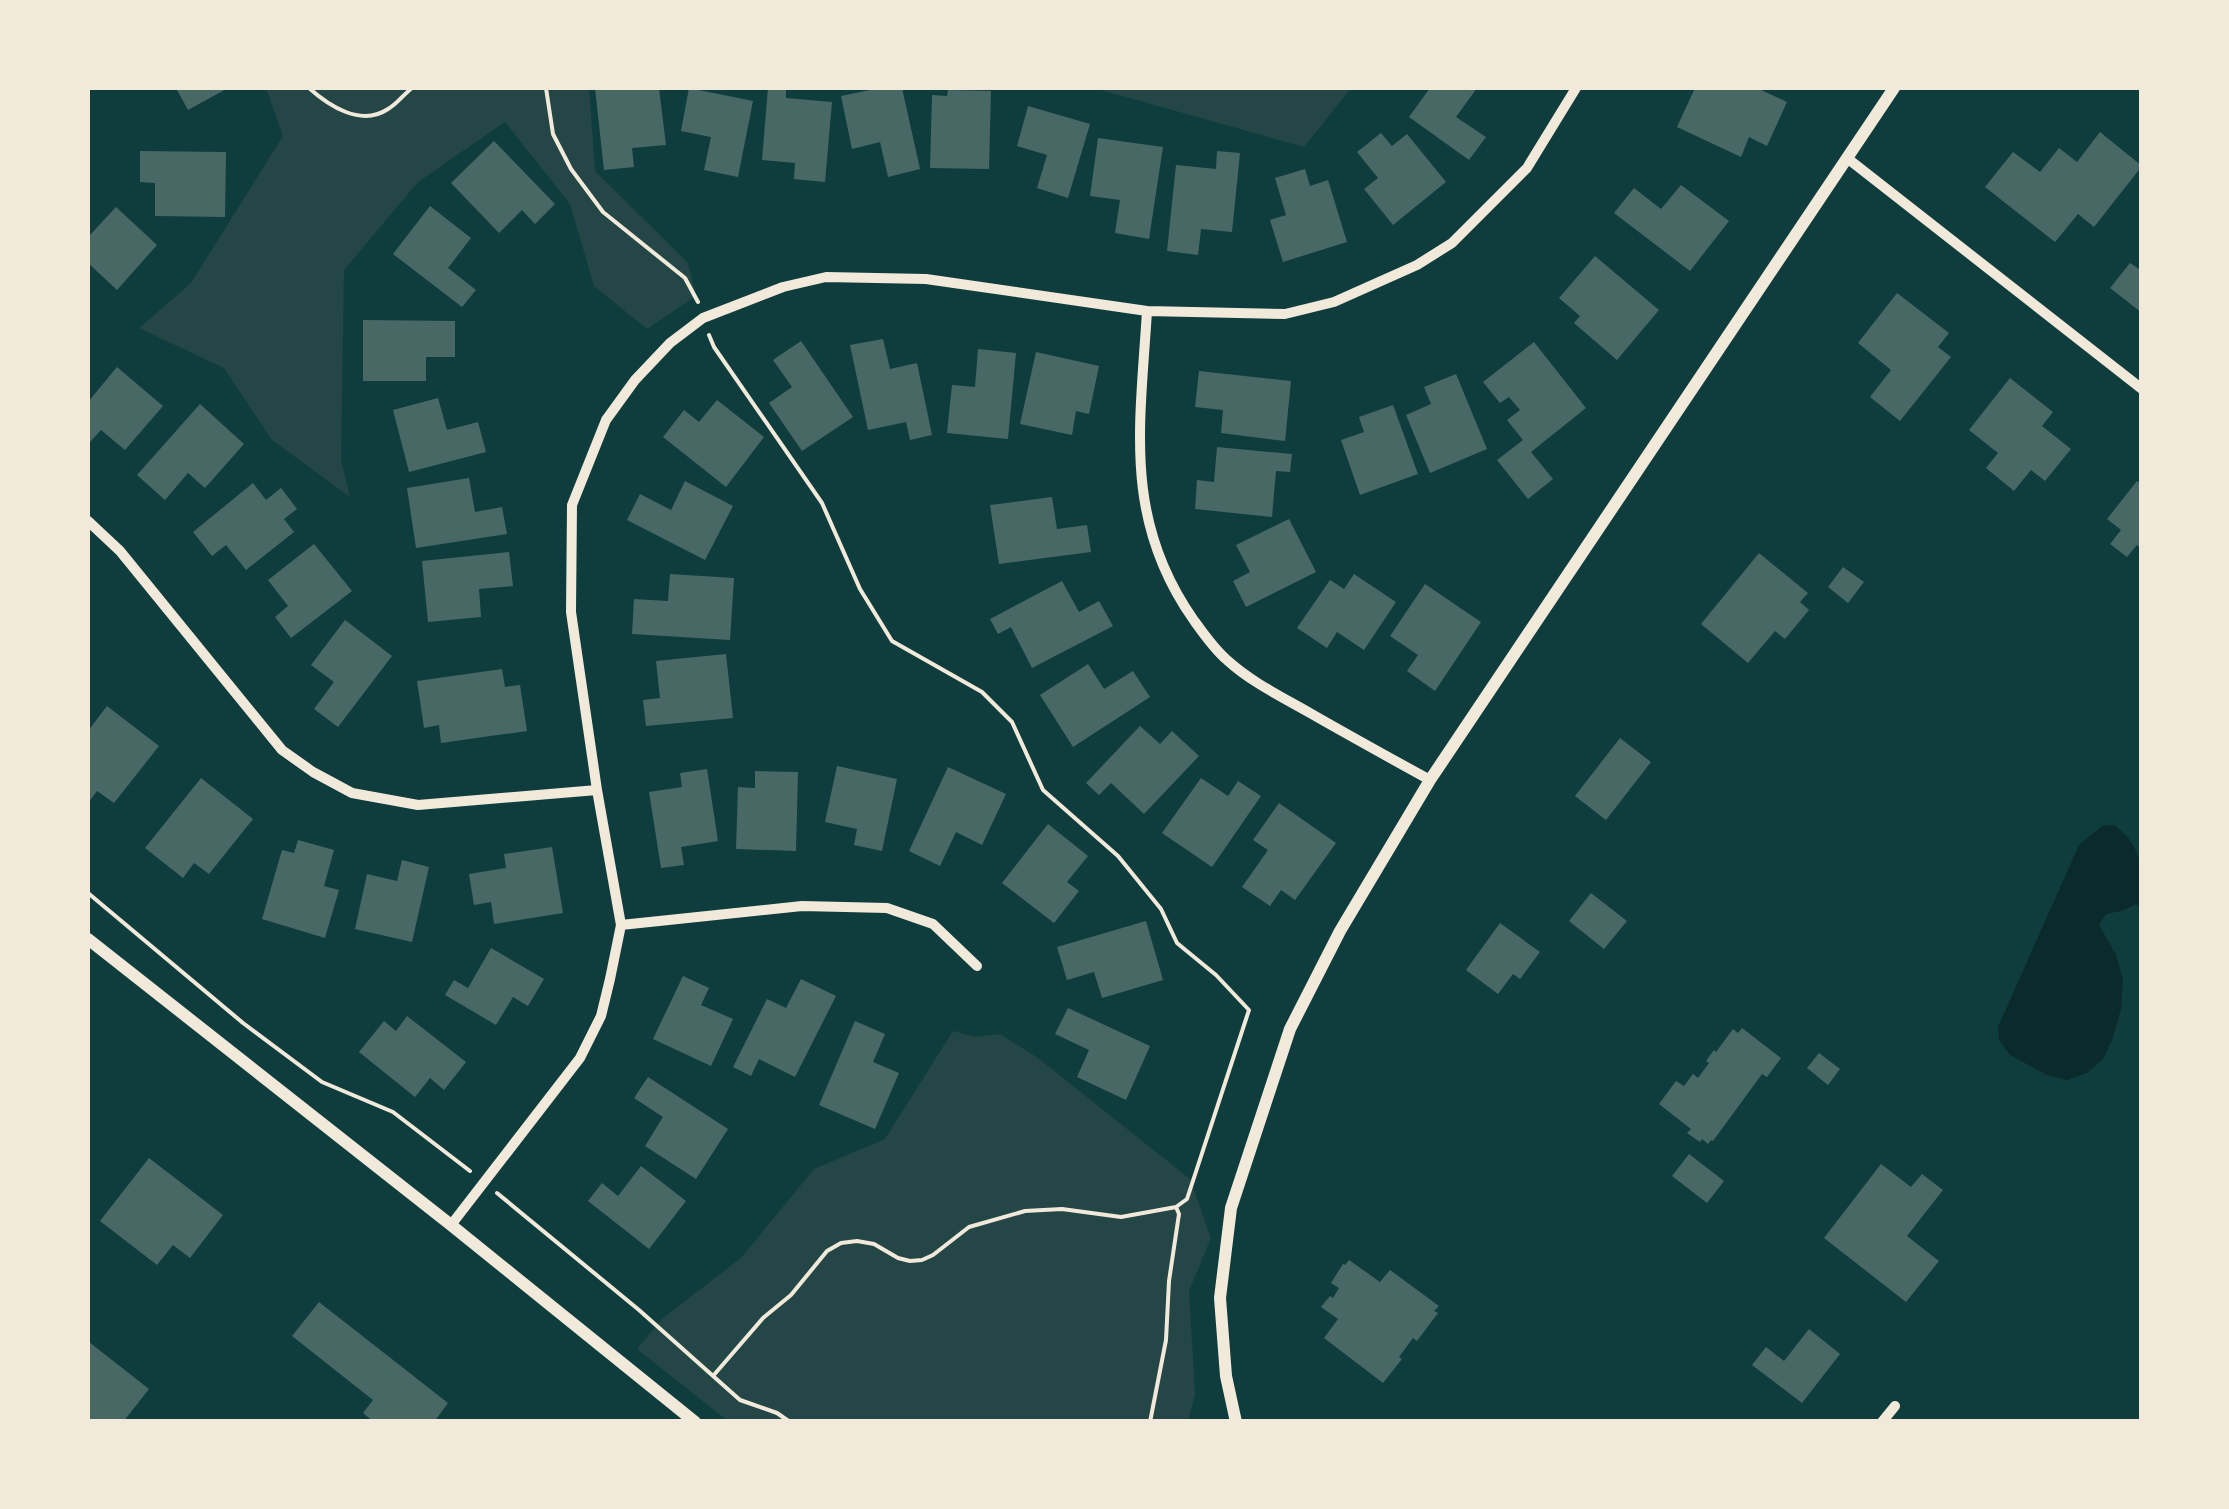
<svg xmlns="http://www.w3.org/2000/svg" width="2229" height="1509" font-family="'Fira Sans',sans-serif">
	<rect width="100%" height="100%" fill="#0f3d3e"/>
	<!-- green -->
	<path fill="#244646" d="M266,88H589L595,171L688,263L696,296L647,329L594,286L570,204L505,122L418,182L344,270L341,460L350,497L272,440L224,368L139,328L191,283L283,136Z
		M1094,88H1351L1304,147Z
		M953,1031L975,1037L1000,1034L1038,1058L1190,1179L1211,1238L1189,1291L1195,1394L1188,1421H728L637,1349L663,1318L741,1258L814,1169L885,1139Z"/>
	<!-- water -->
	<path fill="#0a2a2b" d="M2114,825C2145,847 2142,874 2141,908L2136,904L2121,911L2106,914L2099,925L2116,955L2123,980L2121,1009L2112,1040L2103,1059L2087,1073L2067,1080L2047,1075L2010,1055L1999,1040L1998,1027L2079,845L2102,826Z"/>
	<!-- building -->
	<path fill="#486865" d="M176,88H228L188,110Z
		M595,88H659L666,145L632,148L634,167L604,170Z
		M689,88L753,101L738,177L704,170L711,137L681,131Z
		M768,88H786V98L832,102L825,182L794,179L795,163L762,160Z
		M880,88H902L920,169L888,177L880,142L852,149L841,96Z
		M1430,88H1477L1456,117L1486,137L1469,160L1409,117Z
		M1695,88H1757L1787,102L1767,146L1749,137L1741,157L1677,127Z
		M948,90L991,91L989,169L930,168L932,95L947,96Z
		M1028,106L1090,124L1068,198L1037,188L1047,155L1017,146Z
		M2100,132L2142,166L2094,227L2078,214L2055,242L1985,187L2013,152L2040,172L2059,148L2077,162Z
		M1381,133L1392,146L1407,134L1446,182L1393,225L1364,189L1378,178L1357,152Z
		M1098,138L1163,147L1149,239L1115,233L1120,200L1090,196Z
		M494,141L555,204L535,224L522,210L499,233L451,183Z
		M140,151L226,152L225,217L155,216V183L140,182Z
		M1217,151L1240,153L1232,232L1201,229L1198,255L1167,251L1176,165L1216,169Z
		M1305,169L1310,186L1328,180L1347,242L1283,262L1270,220L1286,215L1275,178Z
		M1681,185L1729,221L1690,271L1614,213L1634,188L1661,209Z
		M430,206L471,238L448,268L476,290L462,307L393,254Z
		M116,207L157,245L117,290L88,263V234L89,236Z
		M1595,256L1659,310L1617,360L1574,323L1580,316L1559,298Z
		M2130,263L2142,271V313L2110,288Z
		M1897,293L1949,333L1938,347L1951,357L1900,421L1870,397L1891,370L1858,343Z
		M363,320L455,321V357H426V381H363Z
		M883,339L890,369L917,363L932,435L910,440L906,422L868,430L850,345Z
		M801,341L853,417L802,451L769,403L792,387L773,360Z
		M1534,342L1586,408L1531,452L1553,479L1528,499L1497,460L1523,440L1507,420L1520,410L1509,397L1500,403L1483,382Z
		M978,349L1016,353L1008,439L947,433L952,385L975,387Z
		M1036,352L1099,366L1089,414L1076,411L1072,435L1020,424Z
		M117,367L163,406L125,450L101,430L90,442L88,440V402Z
		M1199,371L1291,381L1285,441L1221,433L1223,410L1195,407Z
		M1456,374L1487,449L1430,473L1406,415L1431,404L1424,387Z
		M2010,378L2053,412L2042,426L2071,449L2045,481L2031,470L2014,491L1986,468L1998,453L1969,430Z
		M438,398L447,430L478,422L486,452L409,472L393,410Z
		M717,400L764,437L726,487L663,437L684,410L699,422Z
		M200,404L244,444L205,488L188,473L165,500L137,475Z
		M1393,405L1418,474L1360,495L1341,440L1364,432L1359,417Z
		M1217,447L1292,454L1290,472L1276,471L1272,517L1195,509L1197,480L1214,482Z
		M469,478L475,512L502,507L507,534L416,548L407,488Z
		M685,481L733,506L705,560L627,520L640,494L671,510Z
		M2137,481L2142,484V549L2137,545L2127,557L2110,544L2121,530L2107,519Z
		M253,483L266,500L281,488L297,509L284,519L294,532L246,570L226,545L212,556L193,532Z
		M1052,497L1057,529L1087,525L1091,552L999,564L990,505Z
		M1289,519L1316,572L1246,607L1233,581L1250,572L1236,545Z
		M314,544L352,591L291,638L275,617L288,606L268,580Z
		M509,552L513,586L479,589L481,617L428,622L422,561Z
		M1759,553L1808,593L1800,602L1809,610L1785,639L1775,631L1748,663L1701,624Z
		M1843,567L1864,582L1848,603L1828,587Z
		M670,574L734,578L730,640L632,634L634,599L668,601Z
		M1354,574L1396,602L1364,650L1337,632L1327,648L1297,628L1330,580L1344,589Z
		M1062,581L1079,612L1099,601L1113,626L1032,668L1011,627L998,634L990,619Z
		M1425,584L1481,622L1435,691L1407,671L1418,655L1390,636Z
		M345,620L392,656L338,727L314,709L334,682L311,665Z
		M726,654L733,718L646,726L643,700L660,698L656,661Z
		M1088,664L1104,689L1133,671L1150,697L1073,747L1040,695Z
		M502,669L505,687L520,685L527,731L441,743L439,725L424,728L417,681Z
		M107,706L159,746L114,803L97,791L88,803V731Z
		M1140,726L1160,744L1172,731L1199,756L1144,814L1111,783L1099,795L1086,783Z
		M1620,738L1651,762L1606,820L1575,796Z
		M837,766L897,779L882,851L854,845L857,829L825,822Z
		M948,767L1006,794L982,845L956,832L940,866L909,851Z
		M707,769L718,841L681,847L684,865L661,868L649,792L682,787L680,773Z
		M755,771L798,772L796,851L736,849L738,787L755,788Z
		M201,778L253,819L209,874L194,863L183,878L145,848Z
		M1201,778L1228,796L1238,781L1261,796L1212,867L1162,833Z
		M1279,803L1336,843L1295,900L1281,890L1270,906L1242,887L1268,850L1253,840Z
		M1048,824L1088,856L1067,882L1079,891L1054,923L1002,883Z
		M298,840L334,850L324,886L339,890L325,938L262,919L282,850L294,853Z
		M552,847L563,913L494,924L491,902L474,905L469,874L506,868L504,854Z
		M402,860L429,867L412,942L355,929L367,874L397,881Z
		M1591,893L1627,921L1604,949L1569,921Z
		M1146,921L1163,980L1102,998L1094,972L1067,980L1057,947Z
		M1500,923L1540,952L1520,979L1513,974L1498,994L1466,970Z
		M491,948L544,979L528,1006L513,997L496,1025L445,995L454,980L468,988Z
		M683,976L709,988L701,1005L733,1019L711,1066L653,1039Z
		M801,979L836,996L795,1077L759,1059L751,1076L733,1067L767,999L786,1008Z
		M1068,1008L1150,1046L1126,1100L1077,1077L1089,1050L1055,1034Z
		M407,1016L466,1062L444,1090L430,1078L415,1097L359,1052L384,1021L396,1031Z
		M855,1021L885,1034L873,1062L899,1073L875,1129L819,1105Z
		M1742,1028L1781,1058L1767,1077L1762,1074L1713,1141L1711,1140L1708,1144L1702,1139L1700,1142L1687,1133L1691,1129L1659,1104L1676,1081L1684,1086L1693,1074L1698,1078L1709,1063L1706,1061L1714,1050L1716,1052L1733,1029L1738,1033Z
		M1819,1053L1840,1069L1828,1085L1807,1068Z
		M648,1077L728,1129L696,1179L645,1146L663,1117L634,1098Z
		M1689,1154L1724,1181L1707,1203L1672,1176Z
		M149,1158L223,1215L190,1258L173,1245L157,1265L100,1221Z
		M1881,1164L1911,1187L1922,1174L1943,1190L1907,1236L1939,1261L1906,1302L1824,1238Z
		M641,1166L686,1201L649,1249L588,1201L602,1183L618,1196Z
		M1349,1260L1380,1282L1390,1270L1439,1306L1434,1311L1438,1313L1417,1341L1413,1338L1399,1357L1402,1359L1383,1383L1324,1338L1338,1319L1321,1307L1330,1296L1333,1298L1339,1288L1331,1283L1343,1264L1345,1265Z
		M319,1302L448,1403L434,1422H374L363,1413L373,1400L292,1336Z
		M1809,1329L1840,1354L1802,1403L1752,1365L1766,1347L1784,1361Z
		M89,1342L149,1389L123,1422L88,1420Z"/>
	<g fill="none" stroke-linecap="round" stroke-linejoin="round">
		<!-- path -->
		<path stroke="#f1e9da" stroke-width="4" d="M309,88C329,106 361,127 388,109C397,104 404,94 412,88
			M546,88L553,134L571,169L603,212L685,278L698,302
			M709,335L714,347L822,503L860,589L892,641L982,692L1012,722L1043,790L1118,856L1161,909L1177,943L1216,975L1249,1010L1187,1199L1176,1207L1121,1217L1062,1209L1025,1211L969,1227L933,1255L922,1260L910,1261L898,1258L874,1244L857,1241L841,1243L827,1251L791,1295L763,1318L713,1376
			M88,893L243,1023L322,1082L393,1112L470,1171
			M497,1193L639,1310L740,1400L777,1413L790,1422
			M1150,1422L1166,1340L1169,1281L1179,1214L1176,1207"/>
		<!-- minor -->
		<path stroke="#f1e9da" stroke-width="10" d="M1847,158L2142,389
			M1147,311C1140,426 1123,519 1193,619C1203,633 1214,649 1227,660C1251,682 1282,697 1310,713C1350,736 1390,758 1430,780
			M88,521L120,551L282,750L313,772L352,793L418,805L597,790
			M621,925L802,906L887,908L933,924L977,966
			M451,1225L580,1058L601,1016L610,979L621,925L597,790L571,612L572,505L606,420L635,380L670,343L703,318L783,287L826,277L926,279L1147,311L1285,314L1334,302L1417,265L1452,243L1527,168L1576,88
			M1882,1422L1895,1406"/>
		<!-- tertiary -->
		<path stroke="#f1e9da" stroke-width="12" d="M88,939L451,1225L695,1422
			M1236,1422L1226,1376L1220,1298L1231,1208L1290,1029L1340,931L1430,780L1894,88"/>
	</g>
	<!-- border -->
	<rect width="2229" height="1509" fill="none" stroke="#f1e9da" stroke-width="180"/>
</svg>
